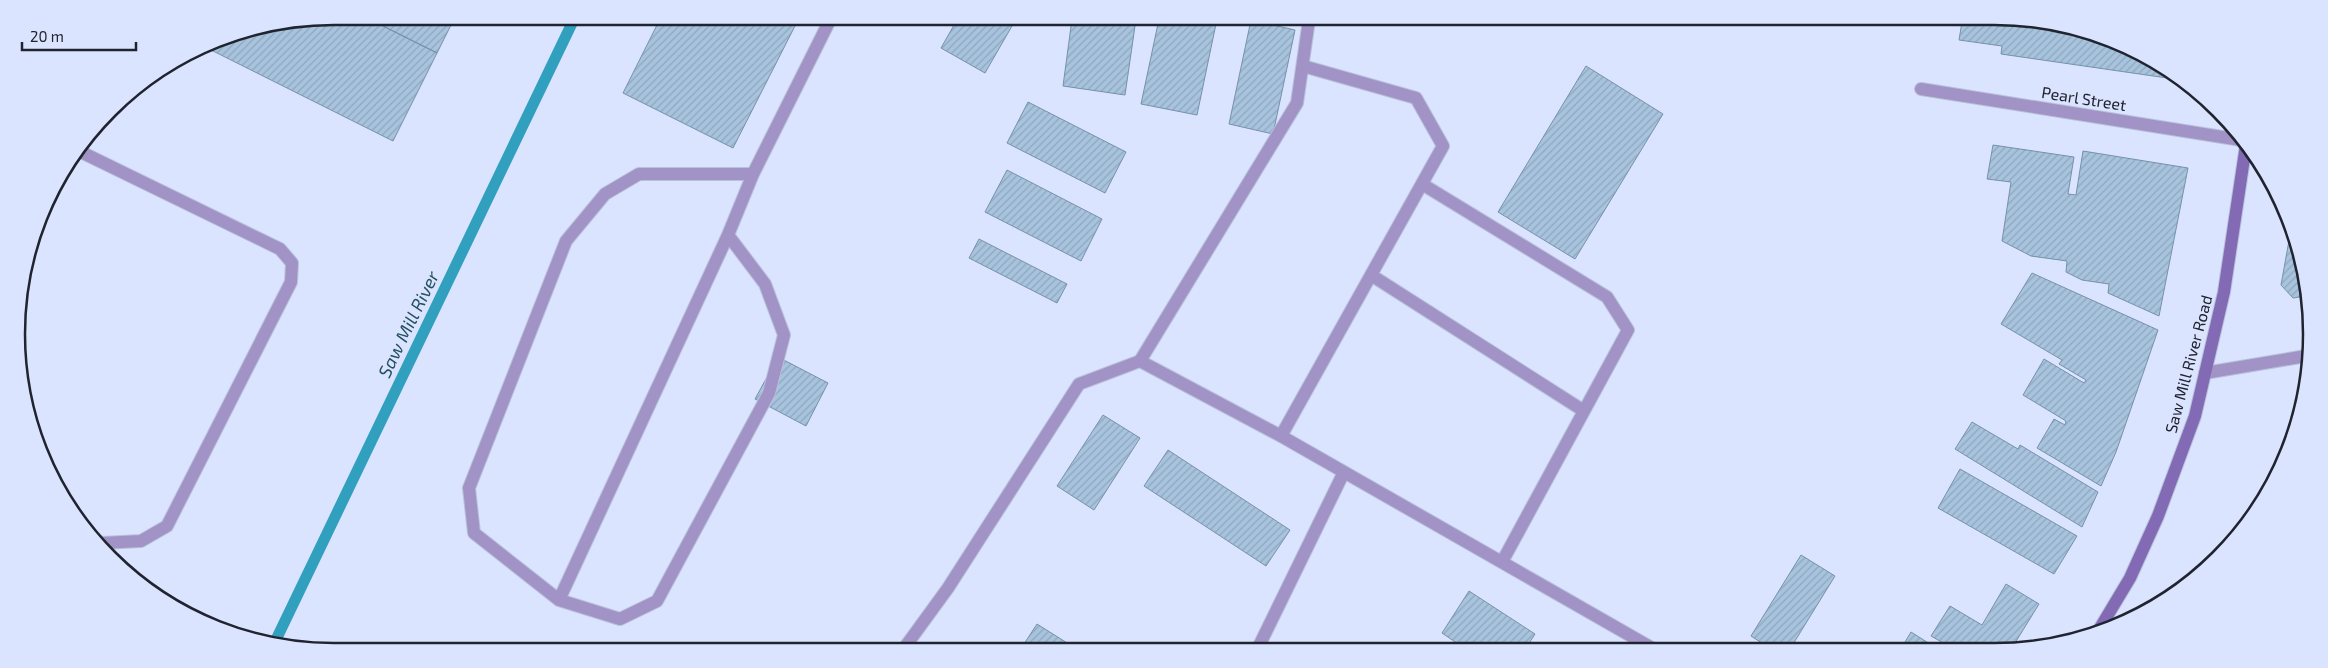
<svg xmlns="http://www.w3.org/2000/svg" width="2328" height="668" font-family="'Exo 2',sans-serif">
	<defs>
		<pattern id="building-hatch" width="6" height="6" patternUnits="userSpaceOnUse" patternTransform="scale(1.25)"><rect width="6" height="6" fill="#a7c3dd"/><path d="M-1 1l2-2M0 6l6-6M5 7l2-2" fill="none" stroke="#8fa7be"/></pattern>
	</defs>
	<rect width="100%" height="100%" fill="#dbe4ff"/>
	<g fill="none" stroke-linecap="round" stroke-linejoin="round">
		<!-- stream -->
		<path stroke="#319fbe" stroke-width="11" d="M273,646L575,17"/>
	</g>
	<!-- building -->
	<path fill="url(#building-hatch)" stroke="#7791aa" d="M334,16H363L437,53L393,141L203,46L213,40Z
		M363,16L455,17L437,53Z
		M661,17L799,18L733,148L623,93Z
		M958,18L1016,19L985,73L941,48Z
		M1072,19H1136L1125,95L1063,86Z
		M1159,19H1217L1197,115L1141,104Z
		M1251,20L1295,30L1273,134L1229,124Z
		M1962,22H2056L2170,70L2181,80L2001,54L2002,46L1959,40Z
		M1586,66L1663,114L1575,259L1498,212Z
		M1028,102L1126,152L1105,193L1007,143Z
		M1993,145L2074,157L2068,194L2076,195L2083,151L2188,168L2159,316L2108,293L2109,284L2082,280L2066,272L2067,261L2031,256L2002,241L2011,182L1987,179Z
		M1007,170L1102,219L1081,261L985,212Z
		M2290,235L2306,272V296L2293,298L2281,285Z
		M979,239L1067,284L1057,303L969,258Z
		M2032,273L2158,330L2116,452L2101,486L2037,448L2054,419L2065,425L2066,421L2023,395L2044,359L2084,383L2086,380L2059,364L2062,360L2001,324Z
		M778,357L828,383L806,426L755,399Z
		M1103,415L1140,438L1094,510L1057,486Z
		M1972,422L2018,449L2020,445L2098,492L2082,527L1955,449Z
		M1168,450L1290,530L1266,566L1144,486Z
		M1960,469L2077,536L2054,574L1938,508Z
		M1801,555L1835,576L1790,649H1771L1751,636Z
		M2006,584L2039,604L2015,643L2018,644L2014,649H1954L1931,636L1950,606L1982,625Z
		M1469,591L1535,634L1526,648H1464L1442,633Z
		M1037,624L1072,646L1071,647H1022Z
		M1911,632L1938,649H1906L1902,647Z"/>
	<g fill="none" stroke-linecap="round" stroke-linejoin="round">
		<defs>
			<path id="service" d="M81,152L280,249L292,263L291,282L167,526L141,541L102,543L96,541
				M1422,184L1607,297L1628,330L1502,562
				M728,235L765,284L784,335L769,393L657,601L620,619L559,600L474,533L469,488L566,241L605,194L639,174H753
				M1371,275L1584,411
				M1140,361L1281,436L1652,648
				M1281,436L1443,146L1416,98L1303,66
				M559,600L728,235L753,174L831,18
				M905,647L948,588L1079,384L1140,361L1297,103L1309,20
				M1258,648L1344,472"/>
			<path id="minor" d="M1921,89L2241,140"/>
			<path id="tertiary" d="M2205,373L2306,356"/>
			<path id="secondary" d="M2097,633L2130,578L2158,516L2195,416L2224,292L2246,145"/>
		</defs>
		<!-- service casing -->
		<use href="#service" stroke="#b9c1da" stroke-width="14"/>
		<!-- minor casing -->
		<use href="#minor" stroke="#b9c1da" stroke-width="14"/>
		<!-- tertiary casing -->
		<use href="#tertiary" stroke="#b9c1da" stroke-width="14"/>
		<!-- secondary casing -->
		<use href="#secondary" stroke="#b9c1da" stroke-width="14"/>
		<!-- service -->
		<use href="#service" stroke="#a293c6" stroke-width="12"/>
		<!-- minor -->
		<use href="#minor" stroke="#a293c6" stroke-width="12"/>
		<!-- tertiary -->
		<use href="#tertiary" stroke="#a293c6" stroke-width="12"/>
		<!-- secondary -->
		<use href="#secondary" stroke="#836ab4" stroke-width="12"/>
	</g>
	<g text-anchor="middle" dominant-baseline="central" stroke-width="4" stroke-linejoin="round" paint-order="stroke">
		<!-- street labels -->
		<g font-size="16" fill="#202430" stroke="#dbe4ff">
			<text transform="translate(2084 98) rotate(9)">Pearl Street</text>
			<text transform="translate(2188 364) rotate(-75)">Saw Mill River Road</text>
		</g>
		<!-- water labels -->
		<g font-size="18" font-style="italic" fill="#24515f" stroke="#dbe4ff">
			<text transform="translate(408 324) rotate(-64)">Saw Mill River</text>
		</g>
	</g>
	<!-- crop -->
	<path d="M0 0H2328V668H0ZM334 25H1994A309 309 0 0 1 2303 334V334A309 309 0 0 1 1994 643H334A309 309 0 0 1 25 334V334A309 309 0 0 1 334 25Z" fill="#dbe4ff" fill-rule="evenodd"/>
	<path fill="none" stroke="#202430" stroke-width="2.5" d="M334 25H1994A309 309 0 0 1 2303 334V334A309 309 0 0 1 1994 643H334A309 309 0 0 1 25 334V334A309 309 0 0 1 334 25Z"/>
	<!-- scale -->
	<path d="M22 42v8h114v-8" fill="none" stroke="#202430" stroke-width="2.5"/>
	<text x="30" y="42" font-size="15" fill="#202430" stroke="#dbe4ff" stroke-width="4" paint-order="stroke">20 m</text>
</svg>
